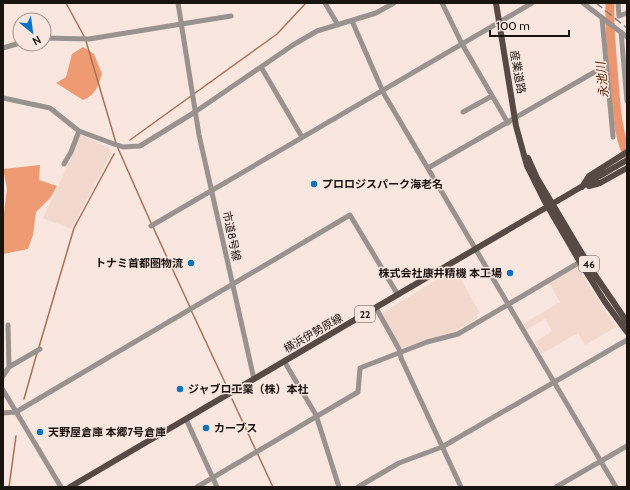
<svg xmlns="http://www.w3.org/2000/svg" width="630" height="490" font-family="Cabin,'Noto Sans JP',sans-serif">
	<rect width="100%" height="100%" fill="#f9e6de"/>
	<!-- built -->
	<path fill="#f3d9cd" d="M80,134L109,148L111,154L71,229L43,218L72,157Z
		M577,267L616,327L585,345L578,333L541,354L535,342L552,331L545,319L526,330L523,324L560,302L549,283Z
		M455,269L480,313L476,315L478,318L455,331L401,348L382,313Z"/>
	<!-- forest -->
	<path fill="#ee9a73" d="M83,47L94,54L102,74C98,86 96,95 83,100L56,83L66,77L72,54Z
		M40,165L39,180L57,186L51,197L36,212L33,235L28,249L3,254V222L7,188L3,169Z"/>
	<g fill="none" stroke-linecap="round" stroke-linejoin="round">
		<!-- stream -->
		<path stroke="#ac6f53" stroke-width="1.5" d="M66,3L85,38
			M86,41L116,143
			M130,140L277,34L306,3
			M117,146L151,223
			M153,227L190,307
			M191,310L228,389
			M39,347L74,228L114,154
			M24,399L37,353
			M232,399L273,487
			M9,487L16,436"/>
		<!-- river -->
		<path stroke="#eb966f" stroke-width="9" d="M610,3C609,29 612,54 614,81C616,105 617,131 627,154"/>
		<!-- minor -->
		<path stroke="#99928e" stroke-width="5" d="M178,3L199,135L254,379
			M325,3L338,25
			M442,3L462,44L508,123
			M583,3L627,37
			M618,3L619,16L627,13
			M602,18L613,137
			M352,21L384,94L616,487
			M621,32L627,101
			M44,38L89,39L231,16
			M3,48L20,43
			M261,67L302,137
			M3,98L50,108L79,131L114,144L123,147L140,146L195,112L293,45L317,31L376,13L394,3
			M463,112L492,96
			M64,164L71,152L79,131
			M428,168L605,66
			M151,226L532,3
			M376,308L399,349L401,358L461,487
			M284,361L316,415L339,487
			M9,367L40,349
			M3,376L9,367L8,325
			M3,390L61,487
			M3,413L16,412L350,215L398,295
			M186,419L217,487
			M197,487L358,392L360,368L427,342L458,334L580,262
			M358,487L399,463L442,447L627,340
			M556,487L627,446"/>
		<!-- major -->
		<path stroke="#574a44" stroke-width="6" d="M496,3L516,126L527,166L544,200L580,262L605,302L627,332
			M528,158L537,178L593,272L627,322
			M589,186L600,183L627,168
			M582,187L589,176L627,152
			M70,487L627,160"/>
		<!-- rail -->
		<path stroke="#897d77" stroke-width="1.5" stroke-dasharray="8 4" stroke-linecap="butt" d="M596,3L627,28"/>
	</g>
	<!-- markers -->
	<g fill="#0d73bf" stroke="#f9e6de" stroke-width="1.5">
		<circle cx="314" cy="184" r="4"/>
		<circle cx="191" cy="263" r="4"/>
		<circle cx="510" cy="273" r="4"/>
		<circle cx="180" cy="389" r="4"/>
		<circle cx="206" cy="428" r="4"/>
		<circle cx="40" cy="432" r="4"/>
	</g>
	<g text-anchor="middle" dominant-baseline="central" stroke-width="3" stroke-linejoin="round" paint-order="stroke">
		<!-- shield labels -->
		<g fill="#f9e6de" stroke="#5d534e" stroke-width="1">
			<rect x="579" y="256" width="20" height="16" rx="3"/>
			<rect x="355" y="306" width="20" height="16" rx="3"/>
		</g>
		<g font-size="10" font-weight="bold" fill="#1a1411">
			<text x="589" y="264">46</text>
			<text x="365" y="314">22</text>
		</g>
		<!-- street labels -->
		<g font-size="11" fill="#1a1411" stroke="#f9e6de">
			<text transform="translate(518 72) rotate(80)">産業道路</text>
			<text transform="translate(232 236) rotate(78)">市道8号線</text>
			<text transform="translate(313 333) rotate(-30)">横浜伊勢原線</text>
		</g>
		<!-- poi labels -->
		<g font-size="11" font-weight="bold" fill="#1a1411" stroke="#f9e6de" text-anchor="start">
			<text x="322" y="184">プロロジスパーク海老名</text>
			<text x="183" y="263" text-anchor="end">トナミ首都圏物流</text>
			<text x="502" y="273" text-anchor="end">株式会社康井精機 本工場</text>
			<text x="188" y="389">ジャブロ工業（株）本社</text>
			<text x="214" y="428">カーブス</text>
			<text x="48" y="432">天野屋倉庫 本郷7号倉庫</text>
		</g>
		<!-- water labels -->
		<g font-size="12" font-style="italic" fill="#592406" stroke="#f9e6de">
			<text transform="translate(602 80) rotate(-96)">永池川</text>
		</g>
	</g>
	<!-- border -->
	<rect width="630" height="490" fill="none" stroke="#1a1411" stroke-width="8"/>
	<!-- north arrow -->
	<g transform="translate(32 32) rotate(151)"><circle r="19" fill="#f9e6de" stroke="#a0928c"/>
	<path d="M0-3L7 15L0 10L-7 15Z" fill="#0d73bf"/>
	<text y="-6" font-size="11" font-weight="bold" text-anchor="middle" fill="#1a1411">N</text>
	</g>
	<!-- scale -->
	<path d="M490 30v6h79v-6" fill="none" stroke="#1a1411" stroke-width="2"/>
	<text x="496" y="30" font-size="12" fill="#1a1411" stroke="#f9e6de" stroke-width="3" paint-order="stroke">100 m</text>
</svg>
